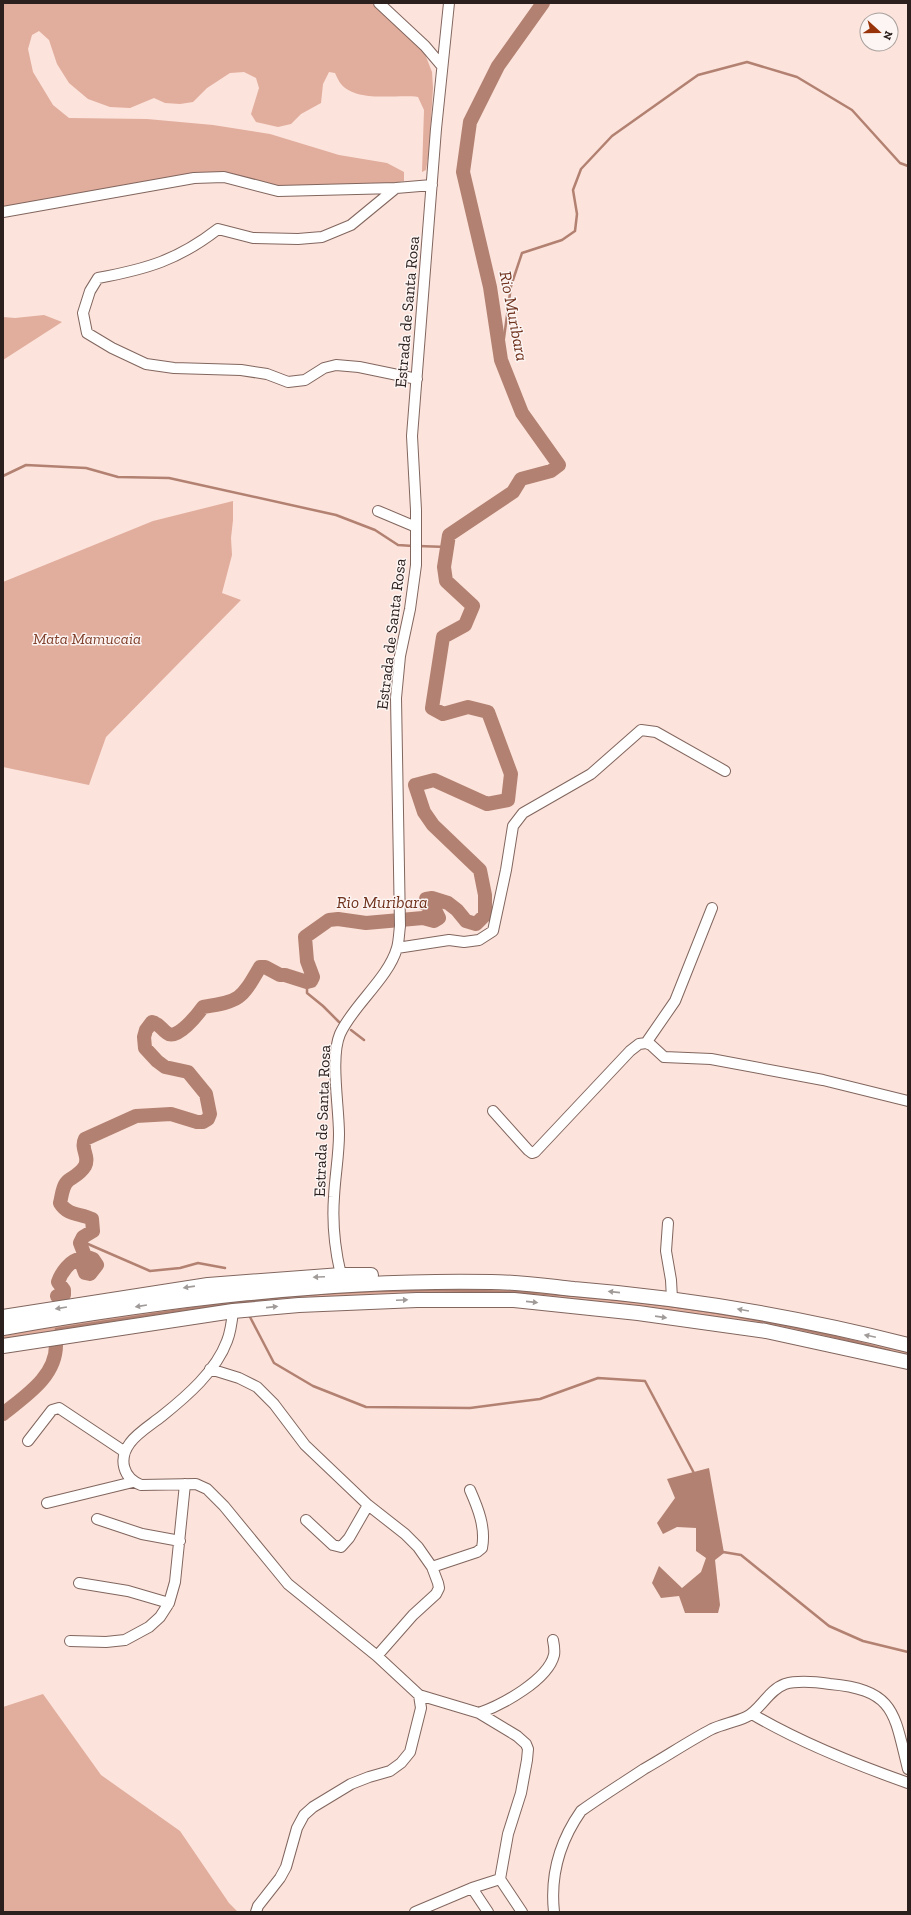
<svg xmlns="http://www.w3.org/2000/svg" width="911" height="1915" font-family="'Zilla Slab',serif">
	<rect width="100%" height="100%" fill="#fce3db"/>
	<!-- forest -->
	<path fill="#e1ad9d" d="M3,3H373L423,49L432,72L433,88L429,152L426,170L422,172L424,110L418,97C397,94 357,103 341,84C339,82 337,77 335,73L329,72L323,84L321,103L301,114L291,124L278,127L256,122L251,114L259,88L256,78L244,72L230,73L207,88L193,102L180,104L165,103L154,98L130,108L110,107L88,99L69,83L57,64L49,40L39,31L32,35L28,49L33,72L53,105L69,118L147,119L213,125L270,134L339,155L387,163L404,172V181L389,184L282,188L247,181H190L3,208Z
		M44,315L62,322L3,360V317L15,318Z
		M233,501V520L231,538L232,555L222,593L241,600L106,737L89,785L3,767V582L153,521Z
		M369,1288H497L546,1291L734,1313L904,1351L908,1352V1359L781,1329L413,1293L363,1295L250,1303L3,1339V1332L186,1304Z
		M43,1694L101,1775L180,1831L229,1903L238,1912H3V1707Z"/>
	<!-- water -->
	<path fill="#b28171" d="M709,1468L724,1553L715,1560L720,1605L718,1613H685L679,1596L661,1598L652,1583L659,1566L682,1588L701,1572L706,1558L696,1551V1528L677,1527L663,1534L657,1523L675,1498L667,1479Z"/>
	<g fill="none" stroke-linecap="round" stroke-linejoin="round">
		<!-- stream -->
		<path stroke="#b28171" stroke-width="2.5" d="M501,360L511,286L522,253L562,240L575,231L577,214L573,190L581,169L612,136L698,75L747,62L797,77L852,110L900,163L908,166
			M3,476L26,465L86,468L118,477L169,478L336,515L375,530L398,545L413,546
			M418,546L447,547
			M307,982V993L323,1006L339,1022
			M351,1030L364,1040
			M81,1241L150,1271L180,1268L198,1263L225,1268
			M250,1317L274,1363L313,1386L366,1407L470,1408L540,1399L598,1378L645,1381L695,1475
			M56,1329C162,1313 268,1294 375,1291C548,1286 724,1305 890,1351
			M723,1552L741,1555L829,1626L863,1641L908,1652"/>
		<!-- river -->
		<path stroke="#b28171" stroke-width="14" d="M57,1296L64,1295V1290L58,1282C61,1273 70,1260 80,1259L85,1273L90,1274L97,1265L93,1259L85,1256L80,1243L83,1237L93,1231L92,1219C80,1213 68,1216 60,1203C62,1196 62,1185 69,1180C75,1176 81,1173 85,1166C90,1156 80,1149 85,1139L136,1116L171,1114L197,1122H203L208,1119L210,1114L206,1094L188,1072L165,1067L157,1061L145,1048L144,1037L146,1030L152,1022C160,1024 161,1029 167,1033C177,1041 198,1014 203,1007C240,1001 241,1000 260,967H265L280,975H285L307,982L311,981L313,977L307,961L305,937L329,920L338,919L366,923L423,918L434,921L439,918L435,910L425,904L426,899L432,898L448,903L457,910L466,921L476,924L485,915V895L480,870L433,825L424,812L415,785L434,780L487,804L508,800L511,774L488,712L468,707L443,714L432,708L443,637L465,625L473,606L446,581L444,567L449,535L513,492L521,479L551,471L559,465L522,413L501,360L490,287L463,172L470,122L498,66L543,3
			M3,1414C25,1396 56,1377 56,1345"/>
		<defs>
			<path id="minor" d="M379,3L425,46L442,66
				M3,212L194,178L224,177L278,191L396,188
				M417,379L359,367L336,365L324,368L305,380L288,382L267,374L241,370L174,368L146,364L112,348L87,333L83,313L90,291L98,278C147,269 178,260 218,229L253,238L298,239L322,237L351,225L396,188L432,185
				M378,511L416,527
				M397,948L449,940L464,942L479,940L493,931L506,870L513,826L523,813L591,774L641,730L656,732L725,771
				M646,1043L675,1001L712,908
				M493,1111L528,1150L532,1153L535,1152L630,1051L639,1044L646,1043L651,1045L664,1057L711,1059L823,1080L908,1101
				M668,1223L666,1251L671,1280L672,1299
				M341,1275C335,1250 332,1224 334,1197C335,1176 339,1155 339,1134C339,1106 330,1057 340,1034C353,1005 388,979 397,948C399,941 399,933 400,926L396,698L400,656L410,609L416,565V510L412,436L436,129L449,3
				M233,1311C232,1321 231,1331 227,1341C216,1371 187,1396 162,1416C152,1424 137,1433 130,1443C118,1459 123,1478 141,1485L196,1484L207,1489L224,1506L288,1584L377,1656L419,1695L421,1708L410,1752L401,1763L390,1771L369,1777L351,1784L313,1807L304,1815L297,1828L286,1867L280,1878L258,1906L256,1912
				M210,1369L239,1378L257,1387L274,1404L305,1445L368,1505L405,1534L418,1547L432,1567L438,1583L439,1588L436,1594L413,1615L377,1656
				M28,1441L52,1410L59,1408L125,1452
				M47,1503L133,1482
				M97,1519L142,1534L180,1541
				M306,1520L333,1545L341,1547L349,1538L368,1505
				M432,1567L477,1552L482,1548C486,1528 478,1508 470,1490
				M79,1583L128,1591L169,1603
				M70,1641L106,1642L125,1640L149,1627L160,1617L169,1603L175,1582L185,1484
				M419,1695L479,1713L517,1736L526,1744L528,1749L527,1760L521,1793L508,1834L500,1879
				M479,1713C502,1705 548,1680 554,1655C555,1650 554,1645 553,1640
				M752,1714C801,1743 854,1764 908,1783
				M472,1888L488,1912
				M415,1912L472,1888L500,1879L522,1912
				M554,1912C550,1875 560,1841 581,1811C602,1796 623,1783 644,1769C667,1756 689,1741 712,1729C723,1724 735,1722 746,1717C760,1711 768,1690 785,1684C799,1680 816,1682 830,1684C896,1690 894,1714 908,1769"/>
			<path id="highway" d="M3,1317L208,1285L341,1275H371
				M3,1328C164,1300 328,1279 491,1282C519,1282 546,1286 574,1289C686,1298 798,1317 908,1345
				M3,1346L233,1311L299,1305L417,1300H514L638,1313L766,1331L908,1362"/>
		</defs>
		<!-- minor casing -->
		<use href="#minor" stroke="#81665e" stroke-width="12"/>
		<!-- highway casing -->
		<use href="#highway" stroke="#81665e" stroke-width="16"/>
		<!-- minor -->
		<use href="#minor" stroke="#fff" stroke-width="10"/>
		<!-- highway -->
		<use href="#highway" stroke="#fff" stroke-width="14"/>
	</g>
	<!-- one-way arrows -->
	<defs><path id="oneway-solid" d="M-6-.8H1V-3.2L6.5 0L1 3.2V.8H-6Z"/></defs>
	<g fill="#a09b99">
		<use href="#oneway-solid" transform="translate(319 1277) rotate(177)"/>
		<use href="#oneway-solid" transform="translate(189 1287) rotate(172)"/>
		<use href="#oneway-solid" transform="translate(614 1292) rotate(-174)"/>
		<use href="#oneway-solid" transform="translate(402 1300) rotate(-2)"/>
		<use href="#oneway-solid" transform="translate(532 1302) rotate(6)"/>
		<use href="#oneway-solid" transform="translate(141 1306) rotate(171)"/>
		<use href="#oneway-solid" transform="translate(272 1307) rotate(-6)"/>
		<use href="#oneway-solid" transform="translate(61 1308) rotate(171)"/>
		<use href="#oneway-solid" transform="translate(743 1310) rotate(-170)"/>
		<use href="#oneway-solid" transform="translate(661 1317) rotate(8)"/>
		<use href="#oneway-solid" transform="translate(870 1336) rotate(-168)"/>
	</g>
	<g text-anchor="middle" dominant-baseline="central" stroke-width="3" stroke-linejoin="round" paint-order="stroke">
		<!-- street labels -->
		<g font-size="16" fill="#2b201d" stroke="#fcf5f3">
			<text transform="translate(407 312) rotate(-85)">Estrada de Santa Rosa</text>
			<text transform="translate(391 634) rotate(-83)">Estrada de Santa Rosa</text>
			<text transform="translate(322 1121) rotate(-88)">Estrada de Santa Rosa</text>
		</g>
		<!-- park labels -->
		<g font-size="16" font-style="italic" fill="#81402c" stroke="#fcf5f3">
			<text x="87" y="638">Mata Mamucaia</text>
		</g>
		<!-- water labels -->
		<g font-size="17" font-style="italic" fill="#70321d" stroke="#fcf5f3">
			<text transform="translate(514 316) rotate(79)">Rio Muribara</text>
			<text x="382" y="902">Rio Muribara</text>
		</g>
	</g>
	<!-- border -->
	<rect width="911" height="1915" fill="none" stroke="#2b201d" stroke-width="8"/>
	<!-- north arrow -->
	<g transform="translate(879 32) rotate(111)"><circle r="19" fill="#fcf5f3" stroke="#a8a09d"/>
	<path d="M0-3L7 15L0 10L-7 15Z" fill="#983209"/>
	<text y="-6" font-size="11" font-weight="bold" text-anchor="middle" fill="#2b201d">N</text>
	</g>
</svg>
